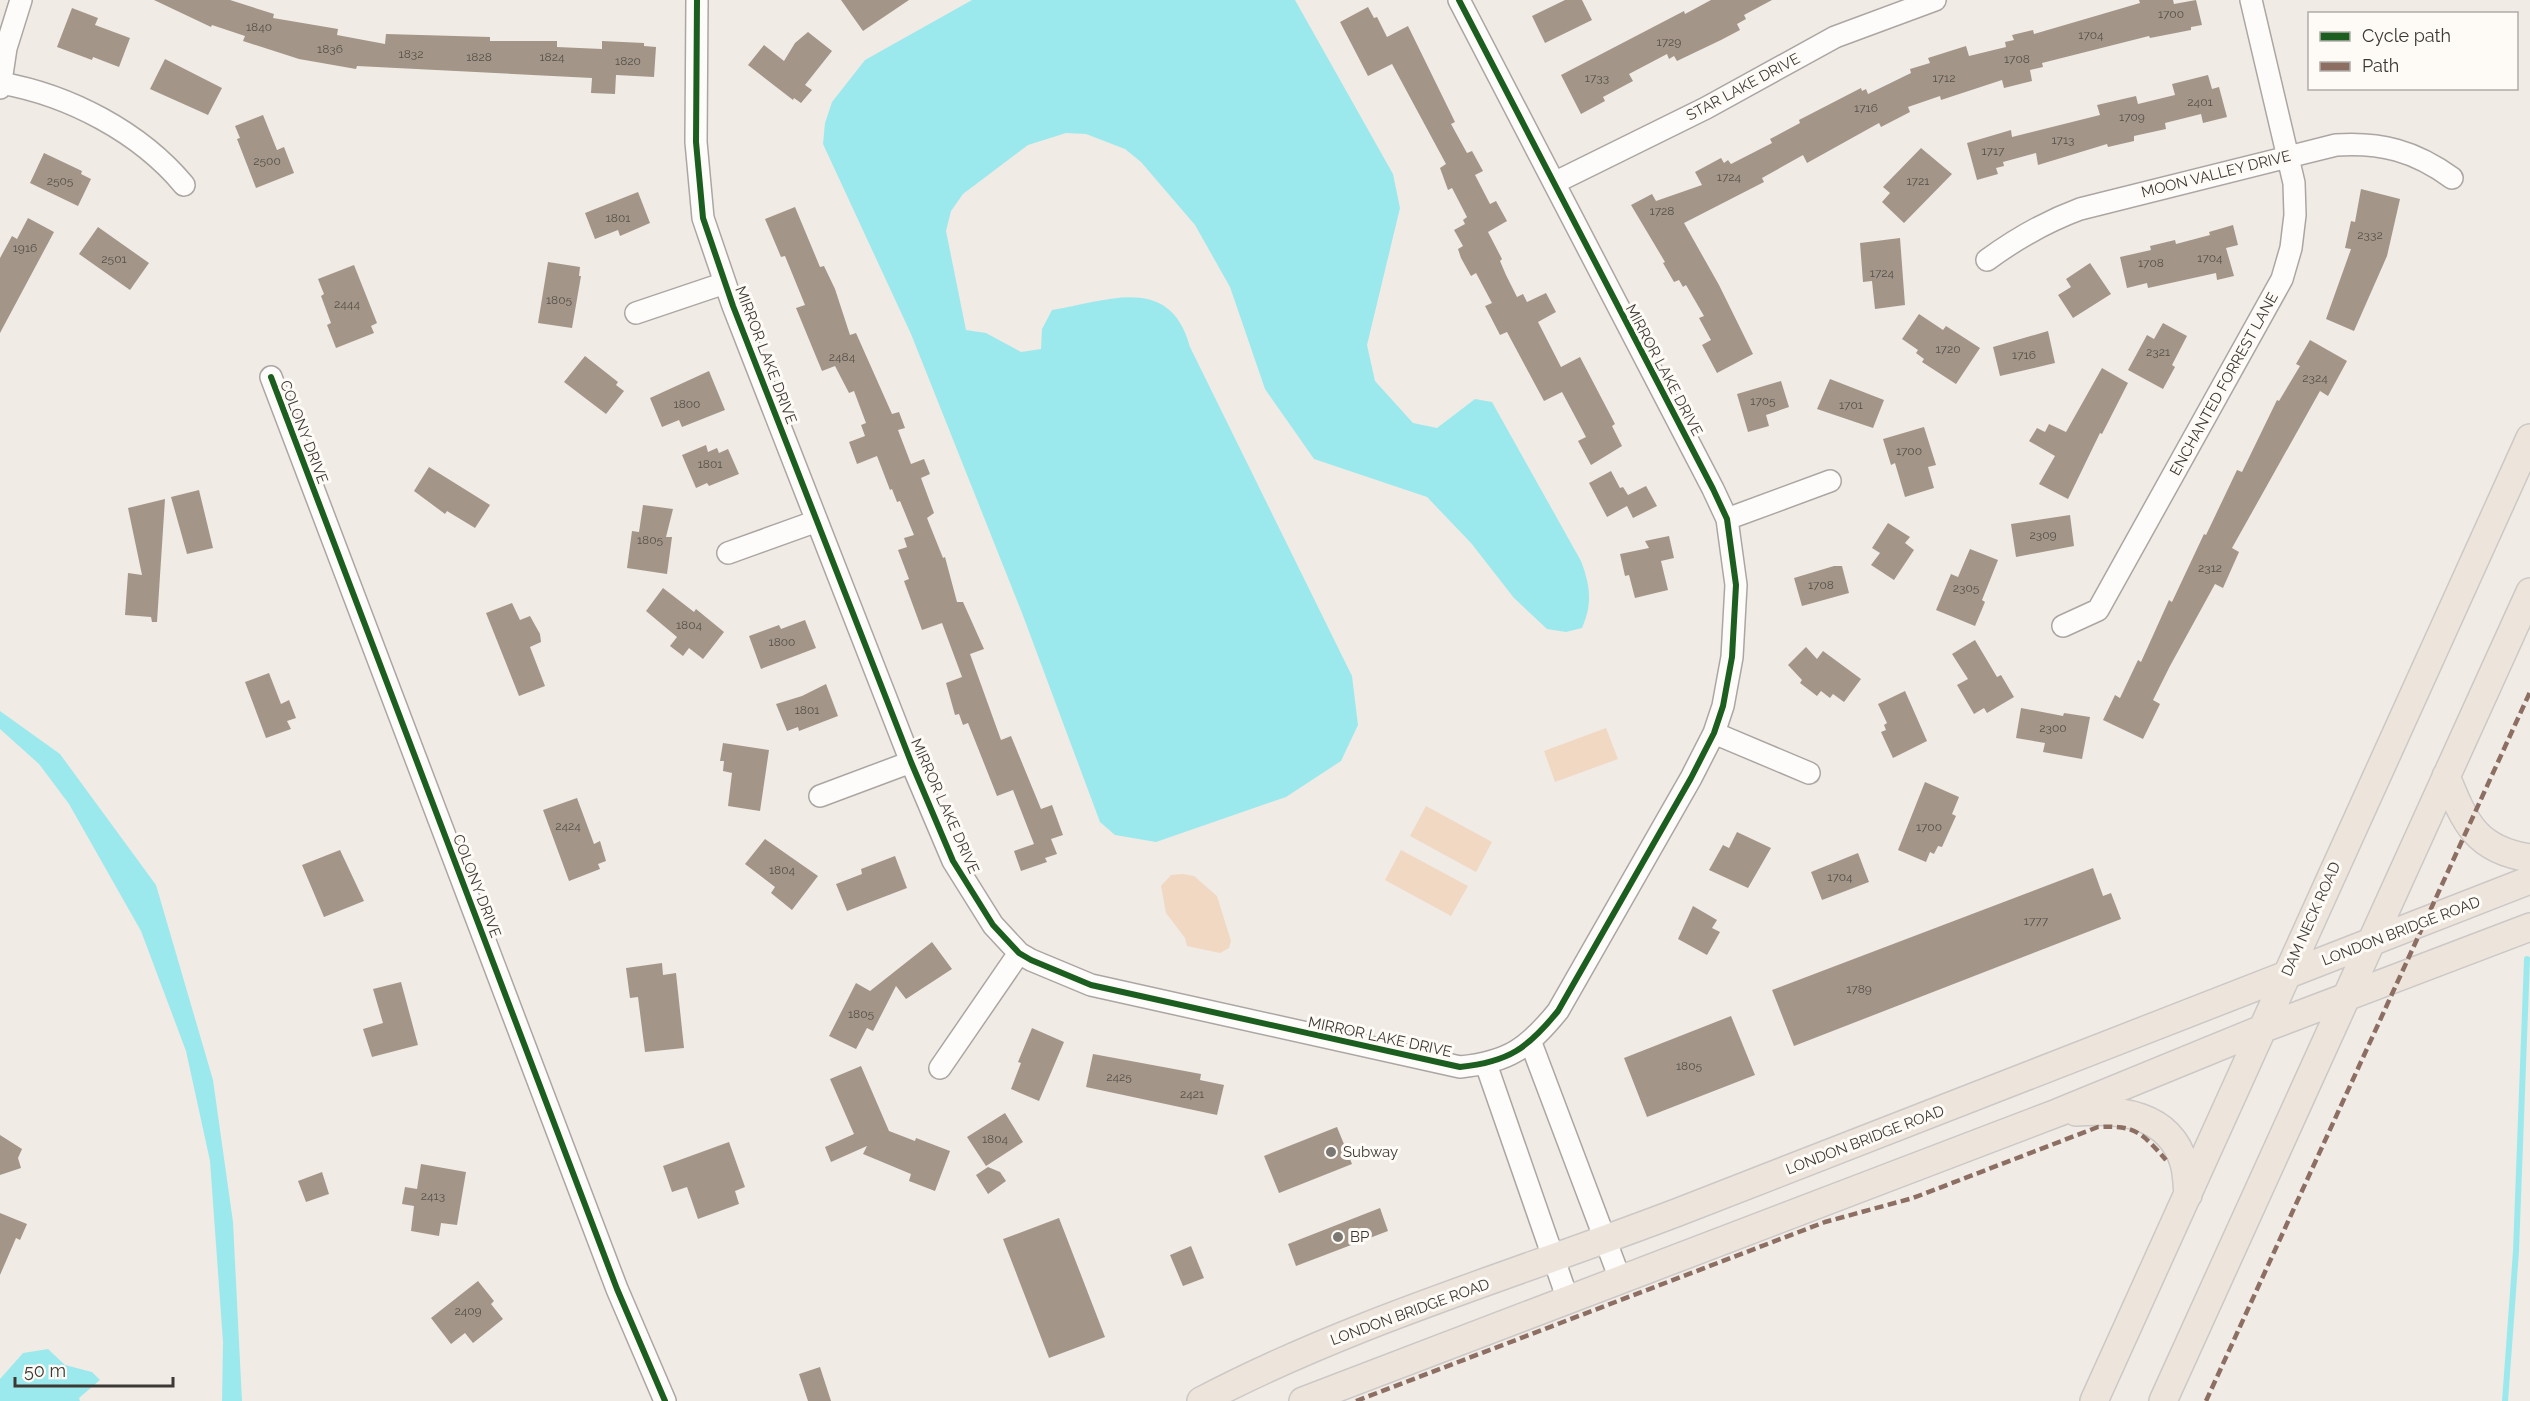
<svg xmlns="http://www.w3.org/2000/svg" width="2530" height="1401" font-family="Raleway,sans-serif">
	<rect width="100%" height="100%" fill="#f1ebe6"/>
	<!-- green -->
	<path fill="#f0d8c3" d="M1606,728L1618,759L1555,782L1544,751Z
		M1426,806L1492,842L1476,872L1410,836Z
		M1401,850L1468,886L1451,916L1385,880Z
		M1183,874L1194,876L1217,896L1231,941L1229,948L1220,953L1187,946L1185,938L1166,913L1161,886L1171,875Z"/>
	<!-- water -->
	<path fill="#9ce9ed" d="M972,0H1295L1393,174L1400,208L1367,345L1375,381L1413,423L1437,428L1475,399L1492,402L1581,561C1590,585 1593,603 1582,628L1566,632L1547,629L1514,598L1471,543L1427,497L1314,459L1265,389L1230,287L1195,225L1141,162L1125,149L1086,134L1066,133L1028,145L963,194L951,211L946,231L966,330L986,333L1021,352L1041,349L1042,329L1052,310C1108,301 1170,273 1190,347L1352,676L1358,725L1341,761L1286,797L1156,842L1115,835L1100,822L1022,613L911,334L823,144L825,123L832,102L865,60Z
		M0,711L60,754L156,885L213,1080L233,1222L242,1401H222L223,1342L210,1161L186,1051L141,931L69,804L39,764L0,729Z
		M48,1349L65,1365L92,1372L100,1380L79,1398L80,1401H0V1379L23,1353Z"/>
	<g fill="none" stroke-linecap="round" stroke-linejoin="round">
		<!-- stream -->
		<path stroke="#9ce9ed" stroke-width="6" d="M2505,1401L2516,1251L2527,959"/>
	</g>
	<!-- building -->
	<path fill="#a39688" d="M154,0H230L274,14L273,18L338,29L337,35L385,44L386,34L490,37V41H557V47L602,49V41L644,43V46L656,47L654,77L616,75L615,94L591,93L592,78L357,66L356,69L299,59L243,41L245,36L212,25L211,27Z
		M841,0H909L863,31Z
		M1565,0H1582L1592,20L1545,43L1532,16Z
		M1711,0H1772L1744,15L1746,19L1737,24L1740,30L1721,40L1677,61L1674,56L1669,59L1667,54L1629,74L1633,81L1603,97L1605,101L1581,114L1561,75L1684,11L1685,14Z
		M2139,0H2173L2174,4L2196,0L2202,25L2191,27V30L2150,38L2149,36L2042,63L2043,67L2030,70L2032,81L2004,88L2002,80L1941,100L1940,96L1908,107L1910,112L1881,127L1879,123L1807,163L1803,155L1762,178L1764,182L1684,223L1719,285L1753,354L1717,373L1702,345L1711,340L1699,318L1704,316L1686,285L1683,287L1679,280L1674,282L1663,263L1665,262L1631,205L1652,194L1656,201L1702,185L1695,172L1721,158L1724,163L1728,160L1731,164L1772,143L1770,139L1800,123L1799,120L1861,88L1862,91L1866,89L1868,94L1911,73L1910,69L1930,63L1928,58L1966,46L1969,56L2006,47L2005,42L2014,40L2012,35L2033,30L2034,34L2140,3Z
		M1368,7L1374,18L1377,17L1387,37L1408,26L1455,122L1451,124L1467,153L1472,151L1483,171L1475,175L1490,204L1496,201L1507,221L1488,232L1502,259L1500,261L1506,275L1517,297L1523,294L1527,302L1546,293L1556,312L1538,322L1561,367L1580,357L1615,424L1612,426L1622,446L1591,465L1578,441L1586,437L1562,392L1544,401L1507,332L1500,335L1485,306L1492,303L1476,273L1471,276L1461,258L1458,249L1463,246L1454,230L1465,224L1463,220L1467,217L1452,188L1448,190L1440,168L1446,164L1392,64L1368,76L1340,22Z
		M72,8L98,18L95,25L130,38L119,67L93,57L92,60L57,47Z
		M808,32L832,51L805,85L812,90L801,103L794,98L793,100L748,65L764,45L784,61L795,43Z
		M165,59L222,88L208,115L150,89Z
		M2208,75L2212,89L2219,87L2227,117L2203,123L2201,114L2165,123L2166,129L2134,136V141L2108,147L2107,144L2038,165L2036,153L2003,162L2004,166L1996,168L1998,174L1977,180L1967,143L2011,130L2012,137L2100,115L2097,105L2136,96L2138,104L2175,95L2172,84Z
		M263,115L277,150L284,147L294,173L256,188L237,139L240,138L235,126Z
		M1921,148L1952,174L1904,223L1882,202L1890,193L1883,187Z
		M44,153L82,171L81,174L91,179L78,206L30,183Z
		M2361,189L2400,199L2387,256L2354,331L2326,319L2351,249L2345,248L2351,221L2355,222Z
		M638,192L650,223L620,236L618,230L595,239L585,213Z
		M795,207L820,267L824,266L835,289L850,335L856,333L892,414L899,412L905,428L898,430L911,464L924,459L930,474L921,478L934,513L927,518L943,558L945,557L957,602H963L984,649L970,654L1001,740L1011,736L1041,809L1052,805L1063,835L1051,839L1057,854L1045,858L1047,862L1021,871L1014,851L1034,844L1013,790L997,796L968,723L963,725L959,714L955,715L946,683L962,677L942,623L922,630L904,581L909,579L898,550L907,547L904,538L914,535L900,501L897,502L892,489L890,490L877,456L857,464L849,442L865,436L861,425L866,423L854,391L849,393L835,366L822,371L796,308L805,305L785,256L781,257L765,219Z
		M28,218L54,232L0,333V258L12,236L17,239Z
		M2233,225L2238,245L2226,248L2234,276L2217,280L2216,273L2148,288L2147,283L2127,288L2120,257L2151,250L2150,246L2175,240L2176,244L2210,235L2209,232Z
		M98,227L149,263L130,290L79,254Z
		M1900,238L1905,305L1875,309L1872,281L1863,282L1860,243Z
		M548,262L580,267L579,276H581L572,328L538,323Z
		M2090,263L2111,294L2073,318L2058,295L2071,287L2066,279Z
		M354,265L377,323L371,326L374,333L336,348L327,325L331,323L321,296L324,294L318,279Z
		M1919,314L1943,330L1946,326L1980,348L1956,384L1922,362L1924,359L1916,353L1918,350L1902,339Z
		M2163,323L2187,336L2172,365L2175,367L2163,389L2128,370L2147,335L2154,339Z
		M2048,331L2055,363L2000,376L1993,347Z
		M2310,340L2347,361L2328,396L2320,391L2232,548L2239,552L2223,588L2215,584L2170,666L2153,700L2160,704L2143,739L2103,720L2115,695L2120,698L2138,660L2141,662L2169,600L2172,602L2204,534L2206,535L2237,470L2242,472L2277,400L2279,401L2300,366L2296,364Z
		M585,356L618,382L616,385L624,391L606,414L564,382Z
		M2102,368L2128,383L2102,434L2100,433L2068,499L2039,484L2055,456L2029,441L2037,428L2045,432L2049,424L2066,432Z
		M709,371L725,410L682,427L679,420L662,427L650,398Z
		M1830,379L1884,400L1873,428L1817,409Z
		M1781,381L1789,407L1766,415L1769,426L1748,432L1737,394Z
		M1924,427L1936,465L1928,467L1934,488L1905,497L1895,463L1891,465L1883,439Z
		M706,445L708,452L717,448L719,453L728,449L739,474L709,486L707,483L696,488L682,455Z
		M429,467L490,505L475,528L447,511L445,514L414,491Z
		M1611,471L1620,488L1623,487L1628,495L1646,486L1657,506L1633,518L1627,506L1607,517L1589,483Z
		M199,490L213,548L187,554L171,497Z
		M165,499L157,622H152L151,617L125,615L128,573L142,575L128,508Z
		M643,505L673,509L666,537H672L667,574L627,568L632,531L639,532Z
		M2070,515L2074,546L2016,557L2011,524Z
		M1888,523L1910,537L1905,543L1914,550L1894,580L1871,565L1880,553L1872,548Z
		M1669,536L1674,558L1661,561L1668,590L1635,598L1629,575L1625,576L1620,554L1649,548L1645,541Z
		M1970,549L1998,560L1982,600L1985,602L1975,626L1936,610L1951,574L1958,577Z
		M1834,566H1842L1849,593L1802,606L1794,578Z
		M663,588L694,612L696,609L724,632L703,659L689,648L683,656L670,646L677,637L646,611Z
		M512,603L520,620L530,616L540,634L541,642L530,647L545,686L519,696L486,613Z
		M805,620L816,648L761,669L749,636L779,625L781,629Z
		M1975,640L1997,677L2001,675L2014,697L1987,713L1984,708L1974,714L1957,685L1968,679L1952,654Z
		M1806,647L1817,659L1823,651L1861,679L1844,702L1833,694L1830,698L1821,691L1817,696L1800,683L1802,680L1788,665Z
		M269,673L281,704L289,700L296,718L287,721L291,729L266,738L245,682Z
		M826,684L838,716L799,731L798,727L787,731L776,704L802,696Z
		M1905,691L1927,741L1893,758L1881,732L1886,730L1884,725L1887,723L1878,704Z
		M2021,708L2063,716L2064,713L2090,717L2082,759L2043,752L2045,743L2016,738Z
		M723,743L769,750L760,811L728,806L732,773L723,771L724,761H720Z
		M1925,782L1959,797L1952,814L1956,816L1942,847L1938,846L1934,854L1930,852L1926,862L1898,850Z
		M577,798L594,844L600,841L606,861L598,864L600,869L569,881L543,810Z
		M1737,832L1771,848L1748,888L1709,870L1723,845L1729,848Z
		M765,839L818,876L792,910L771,893L775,887L745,864Z
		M340,850L364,901L324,917L302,865Z
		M1858,853L1869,882L1822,900L1811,872Z
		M895,856L907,888L847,911L836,884L862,874L861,869Z
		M2093,868L2103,896L2111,893L2121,919L1794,1046L1772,990Z
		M1693,906L1717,920L1712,928L1720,932L1707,955L1678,939Z
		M932,942L952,969L906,999L896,986L873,1031L867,1028L856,1049L829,1036L856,983L870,991Z
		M662,963L663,975L676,973L684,1048L645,1052L638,997L630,998L626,968Z
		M401,982L418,1045L372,1057L363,1029L383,1023L373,989Z
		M1731,1016L1755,1075L1647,1117L1624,1058Z
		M1032,1028L1064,1042L1039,1101L1011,1089L1021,1063L1018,1062Z
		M1093,1054L1201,1074L1200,1080L1224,1085L1217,1115L1086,1087Z
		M861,1066L889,1131L915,1141L916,1138L950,1151L935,1191L909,1181L911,1174L863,1154L867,1146L831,1162L825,1147L854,1134L830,1079Z
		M1005,1113L1023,1142L986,1166L967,1137Z
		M1337,1127L1352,1164L1279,1193L1264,1156Z
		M0,1135L22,1149L18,1158L21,1168L0,1175Z
		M729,1142L745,1187L735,1191L739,1204L698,1219L687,1187L672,1192L663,1166Z
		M421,1164L466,1172L457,1225L441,1223L439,1236L411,1231L414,1206L402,1204L405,1187L417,1189Z
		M988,1167L1000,1172L1006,1181L988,1194L976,1175Z
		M322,1172L329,1194L306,1202L298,1181Z
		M1380,1208L1388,1231L1296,1266L1288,1244Z
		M0,1213L27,1224L20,1240L16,1238L0,1275Z
		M1059,1218L1105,1337L1049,1358L1003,1239Z
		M1191,1246L1204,1278L1183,1286L1170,1255Z
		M478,1281L494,1301L491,1304L503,1319L473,1343L465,1333L451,1344L431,1318Z
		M820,1367L831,1401H808L799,1374Z"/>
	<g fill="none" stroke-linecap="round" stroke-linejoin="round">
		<defs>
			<path id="minor" d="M697,0L696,142L703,218L733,306L911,762L953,861L993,925L1019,953L1031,960L1091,985L1460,1067C1509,1062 1528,1048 1558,1011L1691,778L1714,733L1723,706L1732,657L1736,585L1727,519L1713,489L1459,0
				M1,83C69,95 140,132 184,185
				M0,88L6,48L21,0
				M1554,183L1706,108L1835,37L1935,0
				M1987,260C2017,238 2045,222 2080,209L2336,145C2381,142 2415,151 2452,178
				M636,313L725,283
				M271,377L617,1289L665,1401
				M1727,519L1830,481
				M728,553L817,521
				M2063,626L2098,610L2282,279L2291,248L2295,215L2294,183L2251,0
				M1714,733L1809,773
				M820,796L911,762
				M1531,1043L1620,1279
				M1486,1064L1568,1300
				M940,1068L1019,953"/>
			<path id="major" d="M2446,776C2465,823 2476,850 2530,858
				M2076,1112C2120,1109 2169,1113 2184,1163C2187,1173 2187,1185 2188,1195
				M1201,1401C1353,1321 1520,1273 1681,1211C1964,1102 2246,990 2530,880
				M1303,1401L2057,1113L2262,1029L2530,927
				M2094,1401L2530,438
				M2163,1401L2530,592"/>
		</defs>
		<!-- minor casing -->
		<use href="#minor" stroke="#aba6a2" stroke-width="24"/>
		<!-- major casing -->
		<use href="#major" stroke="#ccc8c6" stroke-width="30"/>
		<!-- minor -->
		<use href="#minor" stroke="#fdfcfb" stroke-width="21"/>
		<!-- major -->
		<use href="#major" stroke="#ede5dc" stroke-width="27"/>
		<!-- quiet -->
		<path stroke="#8d6e63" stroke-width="4.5" stroke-dasharray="9 4.5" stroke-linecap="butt" d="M1356,1401L1825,1222L1913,1198L2098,1127C2136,1125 2142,1133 2166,1160
			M2206,1401L2530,692"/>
		<defs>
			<path id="cycleway" d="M697,0L696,142L703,218L733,306L911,762L953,861L993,925L1019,953L1031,960L1091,985L1460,1067C1509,1062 1528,1048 1558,1011L1691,778L1714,733L1723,706L1732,657L1736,585L1727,519L1713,489L1459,0
				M271,377L617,1289L665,1401"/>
		</defs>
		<!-- cycleway casing -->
		<use href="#cycleway" stroke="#fefaf6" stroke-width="10"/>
		<!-- cycleway -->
		<use href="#cycleway" stroke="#1b5e20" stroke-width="6"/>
	</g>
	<!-- markers -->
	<g fill="#7b7772" stroke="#fefaf6" stroke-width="2">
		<circle cx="1331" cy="1152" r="6"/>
		<circle cx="1338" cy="1237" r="6"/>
	</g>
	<g text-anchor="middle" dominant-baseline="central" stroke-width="6" stroke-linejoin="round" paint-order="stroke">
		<!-- number labels -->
		<g font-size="12" fill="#565049">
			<text x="2171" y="14">1700</text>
			<text x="259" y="27">1840</text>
			<text x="2091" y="35">1704</text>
			<text x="1669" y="42">1729</text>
			<text x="330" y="49">1836</text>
			<text x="411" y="54">1832</text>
			<text x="479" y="57">1828</text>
			<text x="552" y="57">1824</text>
			<text x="2017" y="59">1708</text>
			<text x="628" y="61">1820</text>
			<text x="1597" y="78">1733</text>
			<text x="1944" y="78">1712</text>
			<text x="2200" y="102">2401</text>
			<text x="1866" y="108">1716</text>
			<text x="2132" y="117">1709</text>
			<text x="2063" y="140">1713</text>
			<text x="1993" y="151">1717</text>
			<text x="267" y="161">2500</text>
			<text x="1729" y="177">1724</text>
			<text x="60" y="181">2505</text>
			<text x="1918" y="181">1721</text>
			<text x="1662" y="211">1728</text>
			<text x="618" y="218">1801</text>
			<text x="2370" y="235">2332</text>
			<text x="25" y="248">1916</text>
			<text x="2210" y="258">1704</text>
			<text x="114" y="259">2501</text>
			<text x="2151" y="263">1708</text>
			<text x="1882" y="273">1724</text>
			<text x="559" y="300">1805</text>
			<text x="347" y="304">2444</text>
			<text x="1948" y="349">1720</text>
			<text x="2158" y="352">2321</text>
			<text x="2024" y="355">1716</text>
			<text x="842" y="357">2484</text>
			<text x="2315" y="378">2324</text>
			<text x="1763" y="401">1705</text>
			<text x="687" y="404">1800</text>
			<text x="1851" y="405">1701</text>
			<text x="1909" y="451">1700</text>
			<text x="710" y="464">1801</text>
			<text x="2043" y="535">2309</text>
			<text x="650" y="540">1805</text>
			<text x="2210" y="568">2312</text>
			<text x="1821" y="585">1708</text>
			<text x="1966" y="588">2305</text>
			<text x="689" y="625">1804</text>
			<text x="782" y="642">1800</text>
			<text x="807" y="710">1801</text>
			<text x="2053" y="728">2300</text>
			<text x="568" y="826">2424</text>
			<text x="1929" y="827">1700</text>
			<text x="782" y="870">1804</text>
			<text x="1840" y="877">1704</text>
			<text x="2036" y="921">1777</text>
			<text x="1859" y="989">1789</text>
			<text x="861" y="1014">1805</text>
			<text x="1689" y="1066">1805</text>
			<text x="1119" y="1077">2425</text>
			<text x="1192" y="1094">2421</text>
			<text x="995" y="1139">1804</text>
			<text x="433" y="1196">2413</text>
			<text x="468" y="1311">2409</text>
		</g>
		<!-- street labels -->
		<g font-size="15" fill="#3c3834" stroke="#fefaf6">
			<text transform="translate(1743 87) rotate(-28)">STAR LAKE DRIVE</text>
			<text transform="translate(2216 174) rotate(-14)">MOON VALLEY DRIVE</text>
			<text transform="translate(766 355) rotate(69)">MIRROR LAKE DRIVE</text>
			<text transform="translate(1664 370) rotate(62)">MIRROR LAKE DRIVE</text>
			<text transform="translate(2224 384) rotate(-61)">ENCHANTED FORREST LANE</text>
			<text transform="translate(304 432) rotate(69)">COLONY DRIVE</text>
			<text transform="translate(945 806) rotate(66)">MIRROR LAKE DRIVE</text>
			<text transform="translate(477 886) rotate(69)">COLONY DRIVE</text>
			<text transform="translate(2311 919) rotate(-66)">DAM NECK ROAD</text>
			<text transform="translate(2401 931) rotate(-21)">LONDON BRIDGE ROAD</text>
			<text transform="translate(1380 1037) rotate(12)">MIRROR LAKE DRIVE</text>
			<text transform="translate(1865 1140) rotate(-21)">LONDON BRIDGE ROAD</text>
			<text transform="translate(1410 1312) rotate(-20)">LONDON BRIDGE ROAD</text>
		</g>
		<!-- poi labels -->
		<g font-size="15" fill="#3c3834" stroke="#fefaf6" text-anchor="start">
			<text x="1343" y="1152">Subway</text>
			<text x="1350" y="1237">BP</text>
		</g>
	</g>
	<!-- legend -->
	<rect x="2308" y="12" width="210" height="78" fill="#fefaf6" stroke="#b0aca8" stroke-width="1.5"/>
	<rect x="2320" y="32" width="30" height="9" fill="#1b5e20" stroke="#b0aca8" stroke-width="1.5"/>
	<text x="2362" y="42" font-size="18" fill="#3c3834">Cycle path</text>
	<rect x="2320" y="62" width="30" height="9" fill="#8d6e63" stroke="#b0aca8" stroke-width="1.5"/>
	<text x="2362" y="72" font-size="18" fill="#3c3834">Path</text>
	<!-- scale -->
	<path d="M15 1377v9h158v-9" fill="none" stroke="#3c3834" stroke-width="3"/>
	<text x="24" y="1377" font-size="18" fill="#3c3834" stroke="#fefaf6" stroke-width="4.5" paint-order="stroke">50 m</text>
</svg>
